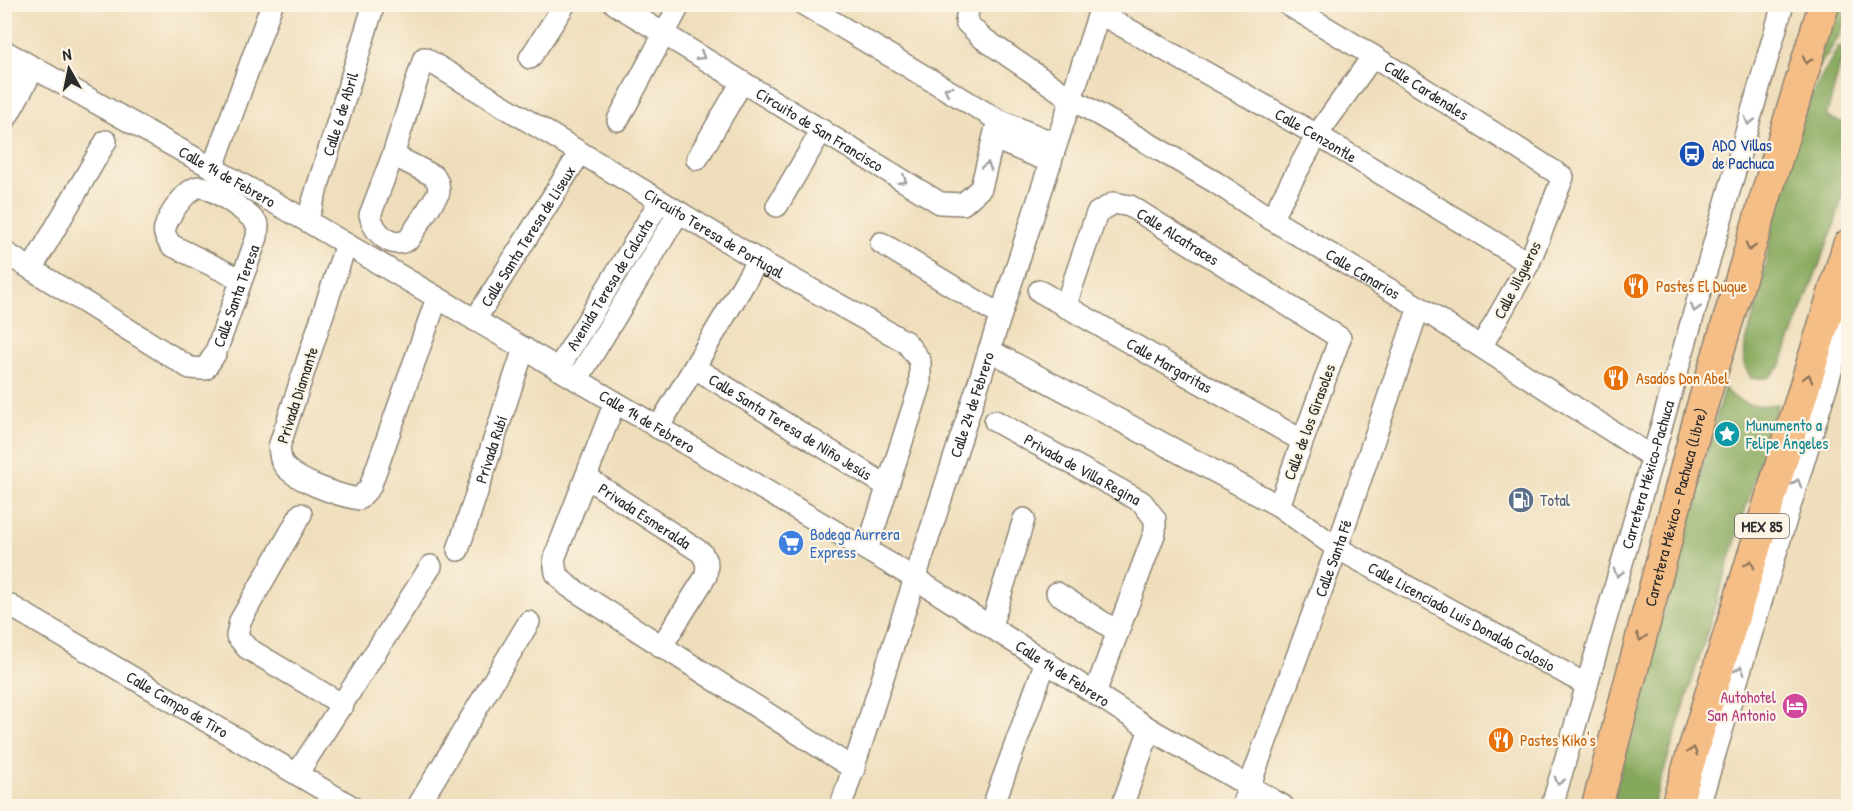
<svg xmlns="http://www.w3.org/2000/svg" width="1853" height="811" font-family="'Patrick Hand',sans-serif">
	<rect width="100%" height="100%" fill="#fcf5e5"/>
	<filter id="ink" filterUnits="userSpaceOnUse"><feTurbulence type="fractalNoise" baseFrequency=".0167" numOctaves="2"/><feDisplacementMap in="SourceGraphic" scale="12" xChannelSelector="R" yChannelSelector="G"/><feConvolveMatrix kernelMatrix="1 2 1 2 8 2 1 2 1" color-interpolation-filters="sRGB"/></filter>
	<filter id="wash" filterUnits="userSpaceOnUse"><feTurbulence type="fractalNoise" baseFrequency=".008" numOctaves="4" result="noise"/><feDisplacementMap in="SourceGraphic" scale="24" xChannelSelector="R" yChannelSelector="G"/><feGaussianBlur stdDeviation="1.35" result="paint"/><feColorMatrix in="noise" values="0 0 0 0 0 0 0 0 0 0 0 0 0 0 0 0 0 1.4 0 .05"/><feComposite in="paint" operator="in"/></filter>
	<g filter="url(#wash)">
		<rect width="100%" height="100%" fill="#efdebc"/>
		<!-- forest -->
		<path fill="#86a85c" stroke="#586a44" stroke-width="1.5" d="M1833,5H1848C1848,30 1827,54 1813,75Z
			M1839,46L1845,49L1826,117L1844,123L1848,108V177L1834,226L1780,367L1768,378H1751L1744,365L1745,346L1759,296L1782,180L1801,113Z
			M1724,388C1740,406 1754,408 1778,404L1653,806H1611Z"/>
	</g>
	<g filter="url(#ink)">
		<g fill="none" stroke-linecap="round" stroke-linejoin="round">
			<defs>
				<g id="minor">
					<path id="s1" d="M615,4L940,203L963,204L981,188L998,120"/>
					<path d="M803,4L998,120L1056,144"/>
					<path id="s2" d="M969,4L966,22L981,37L1070,98L1215,182L1271,219L1419,307L1652,457"/>
					<path id="s3" d="M1287,4L1373,56L1563,177L1529,263L1481,347"/>
					<path id="s4" d="M1099,13L1317,135L1529,263"/>
					<path id="s5" d="M4,51L307,221L916,579L1150,729L1283,806"/>
					<path d="M530,58L565,4"/>
					<path d="M4,85L19,59"/>
					<path d="M618,120L680,4"/>
					<path d="M4,122L34,68"/>
					<path d="M994,139L1051,162"/>
					<path id="s6" d="M393,155L434,176L438,183L439,192L409,239C391,251 374,232 370,215L393,155L424,58L758,260L906,342L920,361V386L867,550"/>
					<path d="M697,159L742,82"/>
					<path d="M213,167L272,4"/>
					<path d="M777,206L822,130"/>
					<path d="M1271,219L1317,135L1373,56"/>
					<path id="s7" d="M307,221L374,4"/>
					<path d="M881,243L1000,315"/>
					<path d="M346,244L279,447C280,452 280,458 282,462C291,480 340,496 359,499L370,487L437,298"/>
					<path id="s8" d="M4,252L190,368L205,369L215,354L257,237L258,225C250,214 213,187 200,187C187,187 168,216 165,228C163,235 168,240 171,245L240,279"/>
					<path d="M32,268L106,141"/>
					<path id="s9" d="M1039,291L1301,440"/>
					<path id="s10" d="M1065,307L1097,213L1114,203L1130,206L1340,338L1279,506"/>
					<path id="s11" d="M475,320L580,153"/>
					<path id="s12" d="M989,350L1279,506L1337,548L1587,685"/>
					<path id="s13" d="M695,368L887,486"/>
					<path id="s14" d="M558,369L660,201"/>
					<path d="M577,380L679,212"/>
					<path d="M615,402L554,559L556,573L568,586L854,769"/>
					<path id="s15" d="M995,421L1142,502L1155,519V532L1095,693"/>
					<path d="M658,428L758,260"/>
					<path id="s16" d="M587,478L702,553L707,564L706,576L661,647"/>
					<path d="M301,514L240,621L237,636L247,648L343,705"/>
					<path id="s17" d="M458,550L524,348"/>
					<path d="M1057,593L1118,632"/>
					<path id="s18" d="M4,602L351,806"/>
					<path d="M991,626L1024,519"/>
					<path d="M297,774L431,566"/>
					<path d="M418,806L529,622"/>
					<path id="s19" d="M841,806L1102,4"/>
					<path d="M993,806L1046,661"/>
					<path d="M1122,806L1150,729"/>
					<path id="s20" d="M1242,806L1337,548L1419,307"/>
					<path id="s21" d="M1552,806L1783,4"/>
					<path d="M1699,806L1848,315"/>
				</g>
				<g id="highway">
					<path id="s22" d="M1597,806L1700,413L1824,4"/>
					<path d="M1676,806L1848,245"/>
				</g>
			</defs>
			<!-- minor casing -->
			<use href="#minor" stroke="#8d8474" stroke-width="24"/>
			<!-- highway casing -->
			<use href="#highway" stroke="#8d8474" stroke-width="33"/>
			<!-- minor -->
			<use href="#minor" stroke="#fff" stroke-width="21"/>
			<!-- highway -->
			<use href="#highway" stroke="#f6be87" stroke-width="30"/>
		</g>
		<!-- one-way arrows -->
		<defs><path id="oneway-chevron" d="M-2-3.5L2.5 0L-2 3.5" fill="none" stroke-width="1.6" stroke-linecap="round" stroke-linejoin="round" transform="scale(1.5)"/></defs>
		<g stroke="#a0a0a0">
			<use href="#oneway-chevron" transform="translate(701 56) rotate(32)"/>
			<use href="#oneway-chevron" transform="translate(948 90) rotate(-149)"/>
			<use href="#oneway-chevron" transform="translate(1749 121) rotate(106)"/>
			<use href="#oneway-chevron" transform="translate(987 166) rotate(-76)"/>
			<use href="#oneway-chevron" transform="translate(903 180) rotate(32)"/>
			<use href="#oneway-chevron" transform="translate(1695 308) rotate(106)"/>
			<use href="#oneway-chevron" transform="translate(1797 483) rotate(-73)"/>
			<use href="#oneway-chevron" transform="translate(1618 573) rotate(106)"/>
			<use href="#oneway-chevron" transform="translate(1740 670) rotate(-73)"/>
			<use href="#oneway-chevron" transform="translate(1559 781) rotate(106)"/>
		</g>
		<g stroke="#907459">
			<use href="#oneway-chevron" transform="translate(1807 60) rotate(107)"/>
			<use href="#oneway-chevron" transform="translate(1750 247) rotate(107)"/>
			<use href="#oneway-chevron" transform="translate(1808 378) rotate(-73)"/>
			<use href="#oneway-chevron" transform="translate(1750 564) rotate(-73)"/>
			<use href="#oneway-chevron" transform="translate(1641 637) rotate(105)"/>
			<use href="#oneway-chevron" transform="translate(1693 751) rotate(-73)"/>
		</g>
	</g>
	<!-- icons -->
	<defs>
		<symbol id="bus-disc" viewBox="-11 -11 22 22"><circle r="9.5" fill="#1a4fb4" stroke="#fcf5e5"/><path d="M-5-6H5V4H4V6H2V4H-2V6H-4V4H-5ZM-3.5-4V0h7V-4ZM-3.5 1.2v1.5H-2V1.2ZM2 1.2v1.5H3.5V1.2Z" fill="#fff"/></symbol>
		<symbol id="restaurant-disc" viewBox="-11 -11 22 22"><circle r="9.5" fill="#e8710a" stroke="#fcf5e5"/><path d="M-5-6h1v4h1v-4h1v4h1v-4h1v5L-1.5 .5V6h-2V.5L-5-1ZM5-6V6H3V1.5H1.5Q1.5-4 5-6Z" fill="#fff"/></symbol>
		<symbol id="sight-disc" viewBox="-11 -11 22 22"><circle r="9.5" fill="#0f9aa8" stroke="#fcf5e5"/><path d="M0-6L1.8-2.2L6-1.7L2.9 1.2L3.7 5.4L0 3.3L-3.7 5.4L-2.9 1.2L-6-1.7L-1.8-2.2Z" fill="#fff"/></symbol>
		<symbol id="fuel-disc" viewBox="-11 -11 22 22"><circle r="9.5" fill="#5c6f8a" stroke="#fcf5e5"/><path d="M-5.5-6h7V0h2V4h1.3V-2.5L3-4.5l.8-.8L6-3V5H2.5V1h-1V6h-7ZM-4.2-4.7v3.2H.2V-4.7Z" fill="#fff"/></symbol>
		<symbol id="supermarket-disc" viewBox="-11 -11 22 22"><circle r="9.5" fill="#3f7fe0" stroke="#fcf5e5"/><path d="M-6-5.5h2.5l.6 2H6L4.5 2H-2.5L-4.4-4H-6ZM-1.5 3.2a1.3 1.3 0 1 0 .1 0ZM3 3.2a1.3 1.3 0 1 0 .1 0Z" fill="#fff"/></symbol>
		<symbol id="hotel-disc" viewBox="-11 -11 22 22"><circle r="9.5" fill="#d1479c" stroke="#fcf5e5"/><path d="M-6-4.5h1.5V1H6V5H4.5V3h-9V5H-6ZM-4 0a1.8 1.8 0 1 1 3.6 0ZM.5 0V-2.5h3Q6-2.5 6 0Z" fill="#fff"/></symbol>
	</defs>
	<g fill-rule="evenodd">
		<use href="#bus-disc" x="1677" y="139" width="30" height="30"/>
		<use href="#restaurant-disc" x="1621" y="271" width="30" height="30"/>
		<use href="#restaurant-disc" x="1601" y="363" width="30" height="30"/>
		<use href="#sight-disc" x="1712" y="419" width="30" height="30"/>
		<use href="#fuel-disc" x="1506" y="485" width="30" height="30"/>
		<use href="#supermarket-disc" x="776" y="528" width="30" height="30"/>
		<use href="#hotel-disc" x="1780" y="691" width="30" height="30"/>
		<use href="#restaurant-disc" x="1486" y="725" width="30" height="30"/>
	</g>
	<g text-anchor="middle" dominant-baseline="central" stroke-width="4.5" stroke-linejoin="round" paint-order="stroke">
		<!-- shield labels -->
		<rect fill="#fcf5e5" stroke="#6a6863" stroke-width="1.5" x="1735" y="514" width="54" height="24" rx="4.5"/>
		<g font-size="15" font-weight="bold" fill="#2b2b2b">
			<text x="1762" y="526">MEX 85</text>
		</g>
		<!-- street labels -->
		<g font-size="16" fill="#2b2b2b" stroke="#fcf5e5">
			<text stroke="none"><textPath href="#s3" startOffset="164">Calle Cardenales</textPath></text>
			<text stroke="none"><textPath href="#s7" startOffset="112">Calle 6 de Abril</textPath></text>
			<text stroke="none"><textPath href="#s1" startOffset="240">Circuito de San Francisco</textPath></text>
			<text stroke="none"><textPath href="#s4" startOffset="249">Calle Cenzontle</textPath></text>
			<text stroke="none"><textPath href="#s5" startOffset="256">Calle 14 de Febrero</textPath></text>
			<text stroke="none"><textPath href="#s6" startOffset="678">Circuito Teresa de Portugal</textPath></text>
			<text stroke="none"><textPath href="#s11" startOffset="99">Calle Santa Teresa de Liseux</textPath></text>
			<text stroke="none"><textPath href="#s10" startOffset="192">Calle Alcatraces</textPath></text>
			<text stroke="none"><textPath href="#s2" startOffset="489">Calle Canarios</textPath></text>
			<text transform="translate(1517 280) rotate(-63)">Calle Jilgueros</text>
			<text stroke="none"><textPath href="#s14" startOffset="99">Avenida Teresa de Calcuta</textPath></text>
			<text stroke="none"><textPath href="#s8" startOffset="314">Calle Santa Teresa</textPath></text>
			<text stroke="none"><textPath href="#s9" startOffset="150">Calle Margaritas</textPath></text>
			<text transform="translate(297 395) rotate(-72)">Privada Diamante</text>
			<text stroke="none"><textPath href="#s19" startOffset="422">Calle 24 de Febrero</textPath></text>
			<text stroke="none"><textPath href="#s5" startOffset="742">Calle 14 de Febrero</textPath></text>
			<text transform="translate(1309 422) rotate(-70)">Calle de los Girasoles</text>
			<text stroke="none"><textPath href="#s13" startOffset="112">Calle Santa Teresa de Niño Jesús</textPath></text>
			<text stroke="none"><textPath href="#s17" startOffset="106">Privada Rubí</textPath></text>
			<text stroke="none"><textPath href="#s15" startOffset="100">Privada de Villa Regina</textPath></text>
			<text stroke="none"><textPath href="#s21" startOffset="345">Carretera México-Pachuca</textPath></text>
			<text stroke="none"><textPath href="#s22" startOffset="309">Carretera México - Pachuca (Libre)</textPath></text>
			<text stroke="none"><textPath href="#s16" startOffset="69">Privada Esmeralda</textPath></text>
			<text stroke="none"><textPath href="#s20" startOffset="264">Calle Santa Fé</textPath></text>
			<text stroke="none"><textPath href="#s12" startOffset="543">Calle Licenciado Luis Donaldo Colosio</textPath></text>
			<text stroke="none"><textPath href="#s5" startOffset="1228">Calle 14 de Febrero</textPath></text>
			<text stroke="none"><textPath href="#s18" startOffset="201">Calle Campo de Tiro</textPath></text>
		</g>
		<!-- transit labels -->
		<g font-size="16" fill="#164399" stroke="#fcf5e5" text-anchor="start">
			<text x="1712" y="145">ADO Villas<tspan x="1712" dy="18">de Pachuca</tspan></text>
		</g>
		<!-- food labels -->
		<g font-size="16" fill="#c56008" stroke="#fcf5e5" text-anchor="start">
			<text x="1656" y="286">Pastes El Duque</text>
			<text x="1636" y="378">Asados Don Abel</text>
			<text x="1520" y="740">Pastes Kiko's</text>
		</g>
		<!-- culture labels -->
		<g font-size="16" fill="#0d838f" stroke="#fcf5e5" text-anchor="start">
			<text x="1746" y="425">Munumento a<tspan x="1746" dy="18">Felípe Ángeles</tspan></text>
		</g>
		<!-- service labels -->
		<g font-size="16" fill="#4e5e75" stroke="#fcf5e5" text-anchor="start">
			<text x="1540" y="500">Total</text>
		</g>
		<!-- shop labels -->
		<g font-size="16" fill="#366cbe" stroke="#fcf5e5" text-anchor="start">
			<text x="810" y="534">Bodega Aurrera<tspan x="810" dy="18">Express</tspan></text>
		</g>
		<!-- hotel labels -->
		<g font-size="16" fill="#b23c85" stroke="#fcf5e5" text-anchor="end">
			<text x="1776" y="697">Autohotel<tspan x="1776" dy="18">San Antonio</tspan></text>
		</g>
	</g>
	<!-- margin -->
	<rect width="1853" height="811" fill="none" stroke="#fcf5e5" stroke-width="24"/>
	<!-- north arrow -->
	<g transform="translate(69 69) rotate(351)" stroke="#fcf5e5" stroke-width="4.5" paint-order="stroke">
	<path d="M0-4.5L10 22L0 15L-10 22Z" fill="#2b2b2b"/>
	<text y="-9" font-size="16" font-weight="bold" text-anchor="middle" fill="#2b2b2b">N</text>
	</g>
</svg>
